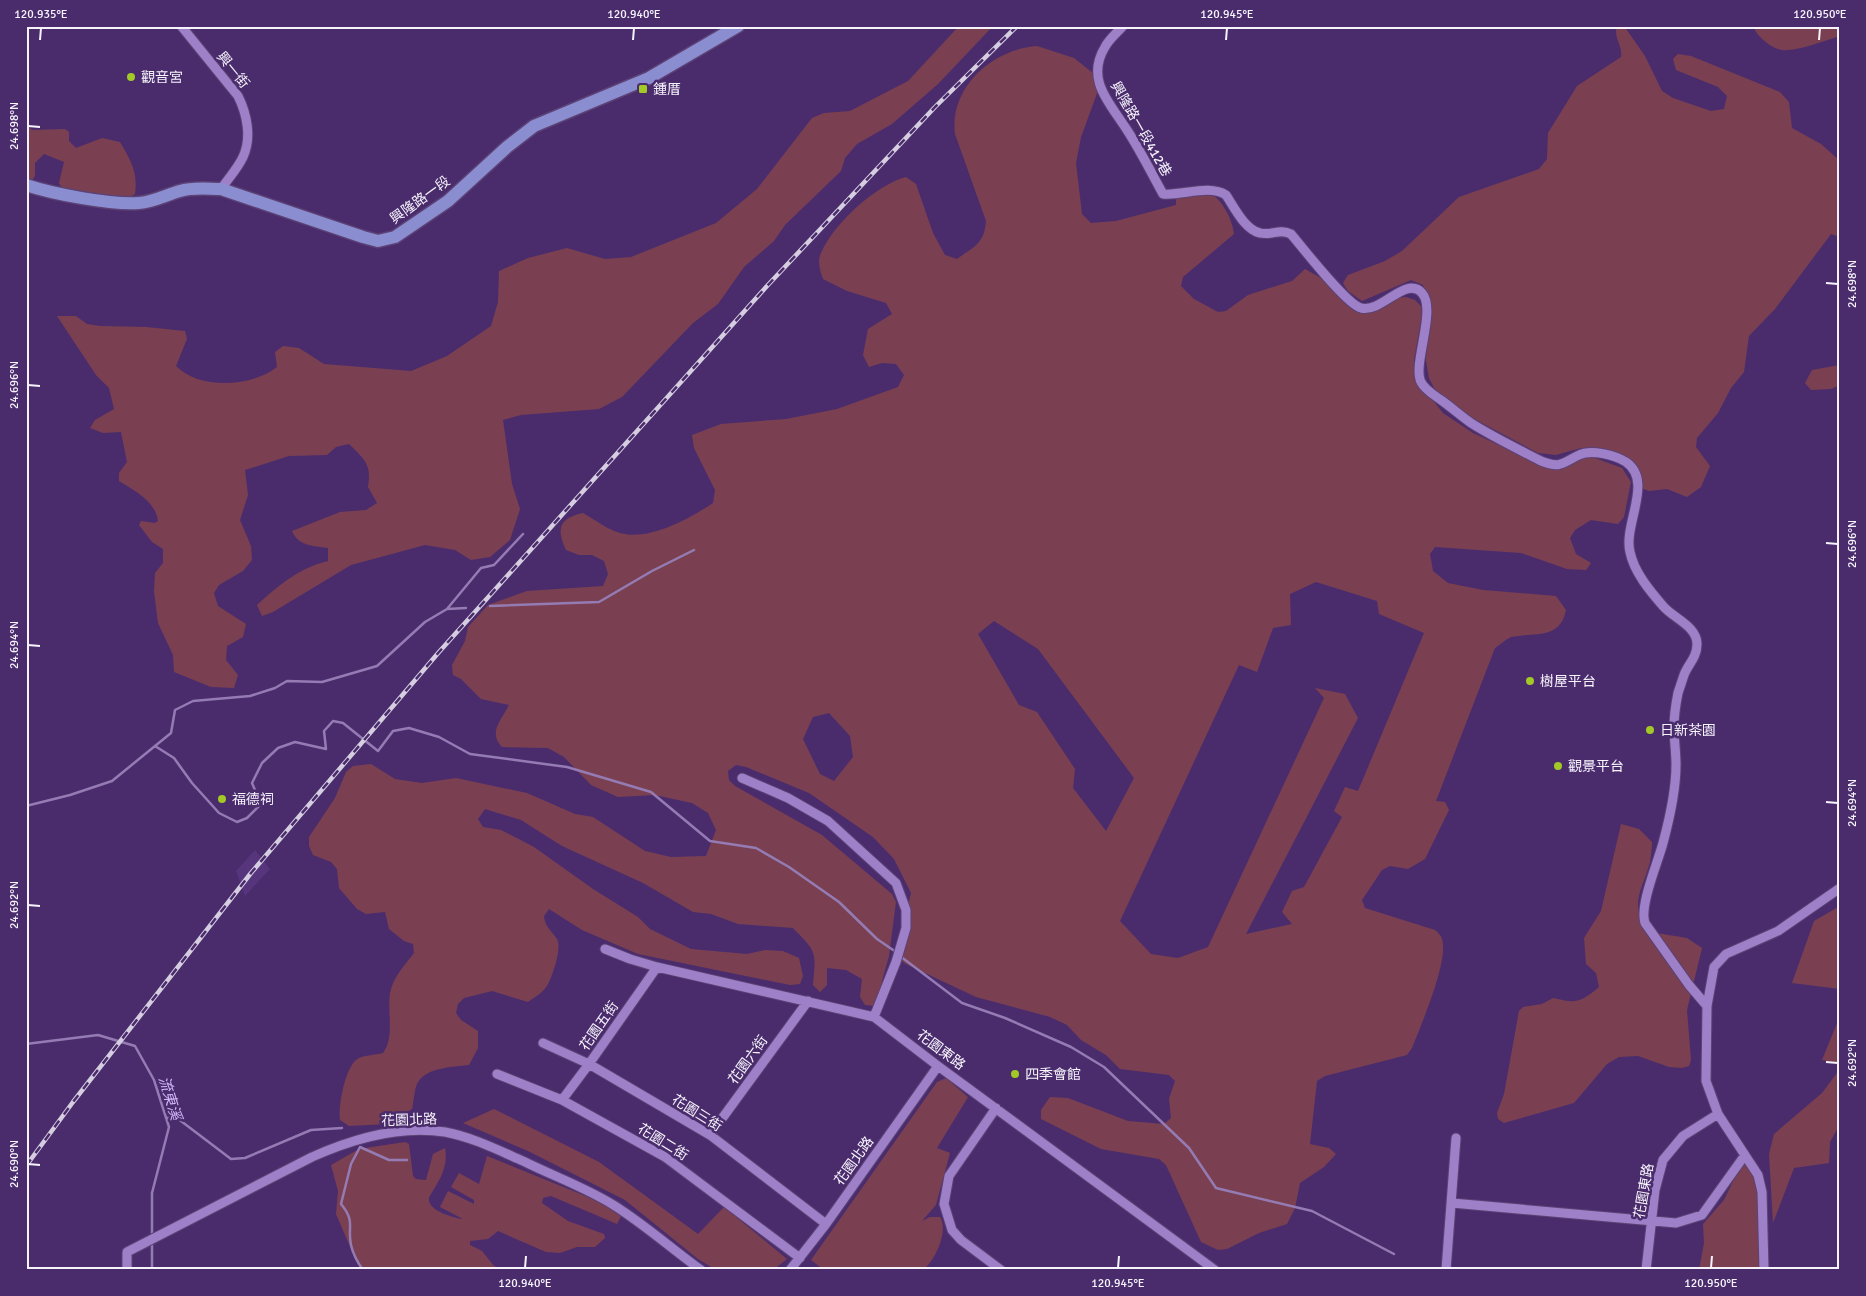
<svg xmlns="http://www.w3.org/2000/svg" width="1866" height="1296" font-family="Signika,'Noto Sans TC',sans-serif">
	<rect width="100%" height="100%" fill="#4a2c6d"/>
	<!-- built -->
	<path fill="#56357d" d="M255,850L270,869L245,896L236,871Z"/>
	<!-- green -->
	<path fill="#7a4051" fill-rule="evenodd" d="M959,26H993L938,84L892,124L857,144L845,158L841,171L785,225L774,241L744,267L718,304L693,323L622,397L599,409L521,415L503,420L512,484L520,509L510,540L490,557L471,560L455,550L425,545L351,565L273,612L262,616L257,605C279,585 299,568 328,561V548C314,546 298,546 292,531L340,512L366,510L377,503L368,487C372,464 364,459 349,444L336,447L327,455L289,456L245,470L248,495L240,520L251,546L252,560L243,571L219,585L214,593L218,606L246,624L243,637L227,646L226,660L238,675L234,688L211,687L174,672L173,655L158,623L154,591L155,573L163,563V549L152,542L139,525L141,521L155,523L158,521C156,502 134,490 119,481V473L127,462L121,432L103,433L90,428L95,420L114,409L109,388L96,375L57,316H76L87,324L100,326L146,327L185,331L187,339L176,366C199,390 252,387 277,367L275,352L283,346L299,348L324,364L411,371L447,356L491,326L498,302L499,271L528,258L567,248L605,259L631,257L716,223L757,189L812,118L824,113L850,111L908,81Z
		M1617,26H1624L1645,56L1662,91L1673,98L1711,111L1724,109L1727,96L1718,87L1676,70L1673,59L1678,54L1691,56L1780,92L1789,102L1792,128L1821,144L1840,161V237L1831,234L1775,309L1749,336L1744,372L1731,388L1718,413L1697,438L1696,447L1710,466L1701,487L1687,497L1667,489L1649,491L1641,488L1627,461L1608,451L1581,448L1556,455L1538,453L1463,413L1435,390L1429,378L1426,361L1428,302L1423,285L1411,280L1362,301L1348,291L1343,283L1348,275L1385,261L1402,251L1459,197L1539,169L1547,159L1548,133L1577,86L1621,57C1623,46 1613,37 1617,26Z
		M1756,26H1840V36C1827,40 1795,52 1782,50C1773,49 1759,38 1755,30Z
		M1037,46L1074,58L1093,73L1099,88L1081,137L1076,163L1082,214L1091,223L1116,221L1176,205V196C1184,192 1206,191 1214,196C1224,203 1233,222 1234,234L1183,277L1181,286L1194,299L1218,312L1226,311L1248,295L1292,281L1305,269L1321,278L1353,310L1364,312L1397,298L1406,297L1415,300L1421,306L1422,315L1414,360L1415,378L1443,413L1473,433L1525,457L1560,464L1577,458H1595L1622,468L1631,482L1624,517L1618,524L1591,520L1575,530L1570,538L1576,554L1591,563L1586,570L1567,569L1521,553L1435,547L1430,554L1433,571L1448,583L1483,590L1556,596L1566,610C1560,641 1532,632 1511,637C1506,639 1500,645 1495,648L1436,801L1445,802L1449,810L1425,859L1408,869L1390,866L1382,870L1362,900L1365,908L1435,930C1438,933 1441,935 1442,939C1449,961 1421,1025 1412,1048L1407,1055L1325,1076L1317,1081L1310,1144L1329,1148L1336,1154L1324,1167L1300,1183L1295,1208L1287,1224L1259,1233L1227,1249L1218,1250L1201,1242L1166,1165L1159,1159L1101,1149L1041,1119V1110L1050,1097L1068,1098L1128,1121L1164,1124L1171,1118L1169,1099L1175,1081L1169,1075L1120,1069L1106,1055L1081,1040L1067,1025L1050,1017L976,997L906,964L898,958V949L911,893L894,859L873,837L809,793L746,767L736,765L728,771L729,780L735,786L822,835L892,894L896,902L889,956L882,981L881,999L874,1006L865,1005L860,997L862,979L846,970L827,968V985L820,992L813,985C816,950 817,953 793,928L738,924L711,914L693,912L643,883L562,846L521,820L485,809L478,819L483,827L501,830L534,847L593,889L638,917L650,929L691,949L747,954L765,950L783,951L799,958L803,976L800,984L790,985L638,954L582,930L549,909L544,916C545,927 551,930 557,939C562,948 553,974 548,984C544,992 535,997 528,1002L492,991L464,998L458,1004L456,1013L461,1020L478,1031V1048L469,1065C453,1067 428,1067 418,1082C414,1089 414,1101 412,1109L388,1124L349,1126L340,1120C338,1107 345,1069 356,1060C362,1055 376,1055 383,1053C395,1037 387,1012 390,993C393,977 405,965 414,953L413,944L404,941L389,929L385,912L366,914L357,909L339,888L337,869L331,862L313,855L309,846V837L335,798L346,772L353,766L371,764L395,779L422,783L456,778L527,793L575,814L593,817L645,851L671,857L706,856L716,830L708,813L692,803L655,795L618,797L591,785L564,757L548,748L502,747C488,732 501,721 509,705L481,699L461,679L453,675L452,665L465,641L468,627L488,605L527,591L603,586L608,574L604,561L592,555H579L566,550C556,529 559,518 583,513C594,519 605,528 617,532C646,543 689,519 713,503L715,490L694,448L692,435L721,424L786,419L837,409L898,387L904,375L896,364L882,363L869,367L863,355L868,329L892,314L886,303L847,291L823,279C820,271 817,261 821,253C834,223 876,185 906,177L916,184L933,233L945,255L957,259C975,246 984,244 986,221L955,134C949,87 993,49 1037,46ZM1316,582L1377,601L1379,614L1424,633L1358,791L1345,787L1334,811L1342,817L1304,887L1292,891L1282,912L1292,924L1246,934L1358,718L1345,694L1315,688L1324,698L1208,947L1178,958L1151,954L1120,921L1239,665L1257,672L1273,628L1291,625L1290,594ZM994,621L1038,649L1134,778L1106,831L1073,788L1075,769L1037,712L1019,705L978,634ZM829,713L850,736L853,757L834,781L820,774L803,739L813,717Z
		M26,124L32,130L65,129L69,132V141L76,148L102,138L120,142C131,161 138,172 135,194L129,198L63,190L59,183L64,162L44,154L35,163V176L30,183L26,182Z
		M1840,365V385L1831,389L1811,390L1805,383L1812,370Z
		M1621,824L1639,829L1652,842C1652,848 1651,855 1650,862C1643,889 1627,905 1650,932L1687,938L1702,948L1687,1010L1691,1060L1689,1066L1682,1068L1669,1067L1638,1056L1619,1057L1607,1064L1574,1103L1504,1123L1498,1119L1497,1113L1504,1094L1519,1011L1523,1007L1542,1004L1553,998C1577,1004 1581,1002 1599,987L1596,973L1586,964L1584,938L1601,911Z
		M1840,906V989L1792,983L1814,921Z
		M1840,1016V1064L1822,1060Z
		M1840,1069V1124L1830,1142L1829,1163L1794,1168L1773,1223L1769,1154L1774,1134L1822,1093Z
		M946,1078L968,1097L937,1148L950,1153L936,1205L922,1221L930,1217H940C949,1231 935,1261 923,1270H824L811,1260L937,1082Z
		M494,1109L599,1162L698,1234L724,1207L787,1259L773,1270H716L698,1259L625,1200L528,1151L463,1123Z
		M405,1142L409,1144L413,1176L416,1179L426,1180L433,1154L445,1148C448,1164 442,1176 434,1189C433,1191 429,1196 429,1199C428,1211 455,1218 463,1219L440,1207L448,1191L474,1204V1200L451,1187L459,1173L479,1184L487,1156L610,1206L621,1216L617,1224L551,1196L543,1198L542,1203L568,1221L604,1234L605,1238L595,1247H577L560,1253L546,1252L498,1231L488,1239L470,1241V1245L482,1251L494,1266L507,1270H362L357,1263L336,1214L338,1191L331,1165L359,1149Z
		M1747,1162L1753,1164L1761,1210L1759,1270H1699L1704,1243L1703,1224L1724,1200L1738,1171Z"/>
	<g fill="none" stroke-linecap="round" stroke-linejoin="round">
		<!-- stream -->
		<path stroke="#957bb4" stroke-width="2.5" d="M490,606L599,602L652,571L694,550
			M447,609L481,568L494,565L523,534
			M155,746L171,733L175,710L193,701L250,696L275,688L287,681L322,682L377,666L425,622L447,609L466,608
			M26,806L70,795L112,781L155,746L174,758L192,783L219,813L237,822L247,818L261,804L252,783L262,763L278,748L295,742L326,749L324,731L333,721L343,723L378,751L393,731L409,728L439,737L470,754L567,767L651,792L710,841L756,848L789,867L839,902L877,939L896,952
			M900,956L962,1003L1005,1018L1071,1047L1104,1067L1189,1148L1216,1188L1312,1211L1394,1254
			M26,1044L98,1035L135,1046L154,1080L169,1127L152,1193V1236
			M166,1118H177L231,1159L245,1158L311,1130L342,1128
			M152,1270V1241
			M363,1270C358,1263 353,1254 351,1245C347,1227 356,1222 341,1204L351,1164L360,1147L389,1160H407"/>
		<defs>
			<path id="street" d="M1123,26C1117,33 1109,39 1105,47C1085,80 1110,103 1127,130C1140,150 1151,172 1163,194C1182,196 1209,184 1226,195C1234,207 1245,230 1260,233C1272,236 1279,228 1291,234C1303,248 1346,304 1361,308C1382,313 1406,275 1422,293C1437,310 1412,365 1421,382C1425,390 1434,395 1441,400C1451,407 1461,416 1471,423C1493,437 1518,449 1541,461C1561,469 1562,463 1579,455C1591,449 1615,455 1626,462C1654,481 1623,525 1630,552C1634,572 1650,591 1663,606C1673,618 1697,626 1697,644C1697,658 1688,664 1684,675C1682,681 1680,687 1678,693C1676,703 1674,717 1674,727C1674,739 1676,752 1676,765C1676,791 1670,817 1663,843C1658,862 1639,906 1645,923L1689,985L1707,1006
				M182,27L238,96C247,114 252,138 243,157C238,168 228,179 221,189
				M742,778L788,798L828,821L896,883L906,910V928L896,962L874,1017
				M605,949L630,959L657,967L874,1017L938,1066L1215,1270
				M543,1043L589,1064L710,1135L826,1224
				M497,1074L562,1100L665,1157L800,1258
				M562,1100L589,1064L657,967
				M996,1108L949,1176L944,1204L952,1230L961,1240L1001,1270
				M710,1135L808,1001
				M1452,1203L1676,1223L1702,1215L1745,1155
				M127,1270V1252L312,1157C354,1138 399,1125 445,1132C472,1137 498,1150 523,1161C553,1176 587,1188 615,1206C645,1225 672,1249 701,1270
				M790,1270L826,1224L938,1066
				M1446,1270L1456,1138
				M1646,1270L1655,1190L1663,1160L1683,1136L1718,1114
				M1764,1270L1762,1192L1758,1175L1718,1114L1706,1081L1707,1006L1714,967L1726,954L1778,931L1840,888"/>
			<path id="secondary" d="M26,185C53,194 111,205 139,203C153,202 166,195 180,191C193,187 208,189 221,189L363,237L378,241L395,237L448,201L507,147L534,126L649,78L738,26"/>
		</defs>
		<!-- street casing -->
		<use href="#street" stroke="#5c4275" stroke-width="11"/>
		<!-- secondary casing -->
		<use href="#secondary" stroke="#5c4275" stroke-width="15"/>
		<!-- street -->
		<use href="#street" stroke="#9e80c8" stroke-width="9"/>
		<!-- secondary -->
		<use href="#secondary" stroke="#8b8dd1" stroke-width="12"/>
		<defs>
			<path id="rail" d="M26,1166L73,1102L251,873L439,652L767,286L935,107L1017,26"/>
		</defs>
		<!-- rail casing -->
		<use href="#rail" stroke="#d5cde0" stroke-width="4.5"/>
		<!-- rail -->
		<use href="#rail" stroke="#4a2c6d" stroke-width="2.5" stroke-dasharray="8" stroke-linecap="butt"/>
	</g>
	<!-- ticks -->
	<path fill="none" stroke="#f6f3fb" stroke-width="2" d="M40,40L41,28M633,40L634,28M1226,40L1227,28M1819,40L1820,28M28,126L40,127M1826,283L1838,284M28,385L40,386M1826,543L1838,544M28,645L40,646M1826,802L1838,803M28,905L40,906M1826,1062L1838,1063M28,1164L40,1165M525,1268L526,1256M1118,1268L1119,1256M1711,1268L1712,1256"/>
	<!-- markers -->
	<g fill="#a3c926" stroke="#4a2c6d" stroke-width="2">
		<circle cx="131" cy="77" r="5"/>
		<rect x="638" y="84" width="10" height="10" rx="2.5"/>
		<circle cx="1530" cy="681" r="5"/>
		<circle cx="1650" cy="730" r="5"/>
		<circle cx="1558" cy="766" r="5"/>
		<circle cx="222" cy="799" r="5"/>
		<circle cx="1015" cy="1074" r="5"/>
	</g>
	<g text-anchor="middle" dominant-baseline="central" stroke-width="5" stroke-linejoin="round" paint-order="stroke">
		<!-- street labels -->
		<g font-size="14" fill="#f6f3fb" stroke="#4a2c6d">
			<text transform="translate(233 70) rotate(51)">興一街</text>
			<text transform="translate(1141 129) rotate(60)">興隆路一段412巷</text>
			<text transform="translate(420 200) rotate(-36)">興隆路一段</text>
			<text transform="translate(599 1026) rotate(-55)">花園五街</text>
			<text transform="translate(941 1050) rotate(37)">花園東路</text>
			<text transform="translate(748 1060) rotate(-54)">花園六街</text>
			<text transform="translate(697 1113) rotate(32)">花園三街</text>
			<text transform="translate(409 1120) rotate(-2)">花園北路</text>
			<text transform="translate(663 1142) rotate(32)">花園二街</text>
			<text transform="translate(854 1161) rotate(-54)">花園北路</text>
			<text transform="translate(1644 1191) rotate(-80)">花園東路</text>
		</g>
		<!-- poi labels -->
		<g font-size="14" fill="#f6f3fb" stroke="#4a2c6d" text-anchor="start">
			<text x="141" y="77">觀音宮</text>
			<text x="653" y="89">鍾厝</text>
			<text x="1540" y="681">樹屋平台</text>
			<text x="1660" y="730">日新茶園</text>
			<text x="1568" y="766">觀景平台</text>
			<text x="232" y="799">福德祠</text>
			<text x="1025" y="1074">四季會館</text>
		</g>
		<!-- water labels -->
		<g font-size="15" font-style="italic" fill="#ceb4f5" stroke="#4a2c6d">
			<text transform="translate(170 1098) rotate(73)">流東溪</text>
		</g>
	</g>
	<!-- border -->
	<rect width="1866" height="1296" fill="none" stroke="#4a2c6d" stroke-width="55"/>
	<rect x="28" y="28" width="1810" height="1240" fill="none" stroke="#f6f3fb" stroke-width="2"/>
	<g font-size="12" text-anchor="middle" fill="#f6f3fb">
		<text x="41" y="18">120.935°E</text>
		<text x="634" y="18">120.940°E</text>
		<text x="1227" y="18">120.945°E</text>
		<text x="1820" y="18">120.950°E</text>
		<text transform="translate(14 126) rotate(-90)" y="4">24.698°N</text>
		<text transform="translate(1852 284) rotate(-90)" y="4">24.698°N</text>
		<text transform="translate(14 385) rotate(-90)" y="4">24.696°N</text>
		<text transform="translate(1852 544) rotate(-90)" y="4">24.696°N</text>
		<text transform="translate(14 645) rotate(-90)" y="4">24.694°N</text>
		<text transform="translate(1852 803) rotate(-90)" y="4">24.694°N</text>
		<text transform="translate(14 905) rotate(-90)" y="4">24.692°N</text>
		<text transform="translate(1852 1063) rotate(-90)" y="4">24.692°N</text>
		<text transform="translate(14 1164) rotate(-90)" y="4">24.690°N</text>
		<text x="525" y="1287">120.940°E</text>
		<text x="1118" y="1287">120.945°E</text>
		<text x="1711" y="1287">120.950°E</text>
	</g>
</svg>
